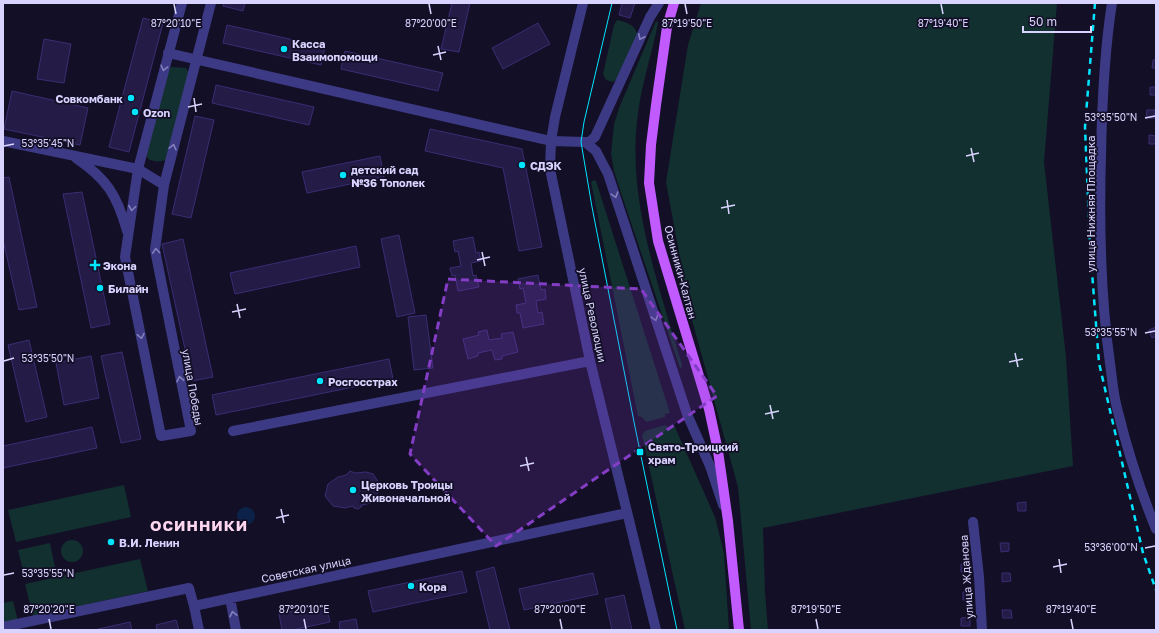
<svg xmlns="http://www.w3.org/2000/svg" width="1159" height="633" font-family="'Golos Text',sans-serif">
	<rect width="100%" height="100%" fill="#130f26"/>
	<!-- green -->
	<path fill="#12302f" d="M701,3H1057L1044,162L1066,357L1073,466L763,528L765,592L768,630H751L738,487L690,313L666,182L688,45Z
		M617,20C627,22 639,26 637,39C637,45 632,51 630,56C625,67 622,75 613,82L606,80L603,74L614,25Z
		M656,21L658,22V24C651,57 640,89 637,122C628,203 660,289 682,365V367L680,368L623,199L614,171L611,154L614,124L619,108Z
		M172,67L186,68L188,71L189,75L166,160C159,162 155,162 148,159L145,151L168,69Z
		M594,180L596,181L670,413L665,414V417L646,422L642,417L638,416L591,182Z
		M665,425L668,427L674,425L715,517L724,553L729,630H685L642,435L645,431Z
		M124,485L131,517L16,542L8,510Z
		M61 551a11 11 0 1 1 22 0a11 11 0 1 1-22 0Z
		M50,543L55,567L24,574L18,550Z
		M140,559L148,591L33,616L25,584Z
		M13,601L18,621L3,625V603Z"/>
	<!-- water -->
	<path fill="#0c2248" d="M237 516a9 9 0 1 1 18 0a9 9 0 1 1-18 0Z"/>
	<!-- building -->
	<path fill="#241b47" stroke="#3b2d73" d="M224,3H245L243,11L223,6Z
		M452,3H470L459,52L441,49Z
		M622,3H635L630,18L619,15Z
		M143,18L163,23L129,152L109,147Z
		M538,23L550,44L503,69L492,48Z
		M227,25L325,47L321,65L223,43Z
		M44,39L71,44L64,83L37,79Z
		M345,51L443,73L438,91L341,69Z
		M1153,60H1156V68H1152Z
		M216,85L314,107L309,125L212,103Z
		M1150,87H1156V95H1150Z
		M12,91L88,108L80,145L4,129Z
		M1147,110H1155V118H1146Z
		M195,116L214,120L191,218L172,214Z
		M430,129L522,149L542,247L519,251L503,168L425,151Z
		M1149,135L1156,136V144H1149Z
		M380,156L384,177L307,193L302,172Z
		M9,177L37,307L19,310L3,240V178Z
		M82,192L110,324L91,328L63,194Z
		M399,235L415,313L397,317L381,239Z
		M473,237L476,253L479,252L481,261L471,263L473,276L476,275L479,287L458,291L455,275L452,276L450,268L461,266L458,251L455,252L453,241Z
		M183,239L213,377L192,381L162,244Z
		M356,246L360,267L235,294L230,273Z
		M538,275L541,290L545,289L546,299L536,301L538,313L542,312L544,324L523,328L520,313H517L516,305L526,303L523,288L520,289L518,279Z
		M426,315L433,368L414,370L408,317Z
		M1156,327V336L1152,338L1149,330Z
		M487,330L489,340L502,338L501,334L513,332L518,352L502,356V359L495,360L492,350L478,353V356L468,359L463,339L479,335L478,332Z
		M29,340L47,417L26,422L8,345Z
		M122,352L141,439L121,443L101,356Z
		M91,356L99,398L64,405L56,363Z
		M389,359L393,379L216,415L212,395Z
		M92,427L97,448L3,468V446Z
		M350,471L355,473L366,472L373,474L379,483L377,497L371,503L362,505L361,507L358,509L354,508L353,506L345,508L333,506L325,496L328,484L338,477L346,475Z
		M1026,502V511H1018L1017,503Z
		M1000,543H1009V551L1001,552Z
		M970,563V572H961V564Z
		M494,567L510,630H490L476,572Z
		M462,571L467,592L373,612L368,591Z
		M593,573L598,594L524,610L519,589Z
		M1002,573H1010L1011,581L1002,582Z
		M972,591V600H963V592Z
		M624,595L632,630H612L605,599Z
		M326,604L330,622L292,630H282L279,614Z
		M1002,610H1011L1012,618H1003Z
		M970,617V626H961V618Z
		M356,619L358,630H340L339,622Z
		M176,620L179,630H157L156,625Z
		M130,622L132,630H94Z"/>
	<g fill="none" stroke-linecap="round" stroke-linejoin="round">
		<!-- minor -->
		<path stroke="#3d3a85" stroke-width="10" d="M182,3L138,169L125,257L161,436L191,431L155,250L164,185L211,3
			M583,3L555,117L551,141L550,169L590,361L656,630
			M659,3L650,17L595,137L589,142H585L596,151L608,174L687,414L710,466L723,505
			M1112,3C1104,53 1102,104 1101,154C1099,224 1100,294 1110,363C1112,377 1113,393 1117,408C1127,449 1140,490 1156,529
			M168,53L551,141L585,142
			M3,141L138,169L164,185
			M76,158C107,179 117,195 127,231
			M233,431L590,361
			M973,522L979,577L982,630
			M230,598L236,630
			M194,606L199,630
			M3,627L189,588L194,606L627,513"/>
		<!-- major -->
		<path stroke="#c25bff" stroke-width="10" d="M674,3L667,27L656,105L651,145L649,183L658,241L709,409L718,451L728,521L739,630"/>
		<!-- tram -->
		<path stroke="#00e5ff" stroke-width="1" d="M612,3L584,122L581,142L592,207L635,427L677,630"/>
		<!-- rail -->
		<path stroke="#00e5ff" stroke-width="2.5" stroke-dasharray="6 5" stroke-linecap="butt" d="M1095,3L1085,127L1090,246L1099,363L1143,553L1156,590"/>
	</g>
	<!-- one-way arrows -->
	<defs><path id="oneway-chevron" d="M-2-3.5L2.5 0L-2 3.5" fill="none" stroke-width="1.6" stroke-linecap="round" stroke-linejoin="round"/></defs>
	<g stroke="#837fbc">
		<use href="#oneway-chevron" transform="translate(641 37) rotate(115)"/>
		<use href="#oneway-chevron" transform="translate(164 68) rotate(104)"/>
		<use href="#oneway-chevron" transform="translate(173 147) rotate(-76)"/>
		<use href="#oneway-chevron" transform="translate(615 195) rotate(72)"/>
		<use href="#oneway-chevron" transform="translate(132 208) rotate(98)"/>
		<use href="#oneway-chevron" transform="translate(156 251) rotate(-94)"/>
		<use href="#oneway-chevron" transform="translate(655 318) rotate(72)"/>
		<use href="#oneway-chevron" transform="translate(141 336) rotate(79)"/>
		<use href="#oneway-chevron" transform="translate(180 379) rotate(-101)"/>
		<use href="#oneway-chevron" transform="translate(233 614) rotate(-102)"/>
	</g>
	<!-- marked area -->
	<path fill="#843dc5" fill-opacity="0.2" stroke="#843dc5" stroke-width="3" stroke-dasharray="8 5" stroke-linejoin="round" d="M448,279L641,289L717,396L496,546L410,454Z"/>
	<!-- ticks -->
	<path fill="none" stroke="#d9d4ff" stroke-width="1.5" d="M174,4L176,14M429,4L431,14M685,4L687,14M941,4L943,14M438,46L441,60M433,55L446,52M194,98L196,112M188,107L202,104M1145,118L1155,116M4,146L14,144M971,148L974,162M966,156L979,153M727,200L729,214M721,208L735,205M482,252L485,266M477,260L490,257M237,304L240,318M232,312L246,309M1145,333L1155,331M1015,353L1018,367M4,361L14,358M1009,362L1023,359M770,405L773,419M765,414L779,411M526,457L529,471M520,466L534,463M281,509L284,523M276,518L289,515M1145,548L1155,546M1059,559L1061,573M1053,567L1067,564M4,575L14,573M49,619L51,629M304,619L306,629M560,619L562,629M816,619L818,629M1071,619L1073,629"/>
	<!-- markers -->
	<g fill="#00e5ff" stroke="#130f26" stroke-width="1.5">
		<circle cx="284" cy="49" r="4"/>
		<circle cx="131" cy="98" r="4"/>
		<circle cx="135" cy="112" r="4"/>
		<circle cx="522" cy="165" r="4"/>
		<circle cx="343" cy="175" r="4"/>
		<path d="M93 259h4v4h4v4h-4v4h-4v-4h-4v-4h4z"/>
		<circle cx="100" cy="288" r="4"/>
		<circle cx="320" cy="381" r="4"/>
		<rect x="636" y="448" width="8" height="8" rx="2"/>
		<circle cx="353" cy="490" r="4"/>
		<circle cx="111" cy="542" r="4"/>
		<circle cx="411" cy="586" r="4"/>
	</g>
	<g text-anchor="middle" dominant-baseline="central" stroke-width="3.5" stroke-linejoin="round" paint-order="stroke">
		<!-- poi labels -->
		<g font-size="11" font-weight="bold" fill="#d9d4ff" stroke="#130f26" text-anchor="start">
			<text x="292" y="43">Касса<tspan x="292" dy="13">Взаимопомощи</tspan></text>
			<text x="123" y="98" text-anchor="end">Совкомбанк</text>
			<text x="143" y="112">Ozon</text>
			<text x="530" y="165">СДЭК</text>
			<text x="351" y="169">детский сад<tspan x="351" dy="13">№36 Тополек</tspan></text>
			<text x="103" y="265">Экона</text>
			<text x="108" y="288">Билайн</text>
			<text x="328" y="381">Росгосстрах</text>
			<text x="648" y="446">Свято-Троицкий<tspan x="648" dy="13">храм</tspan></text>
			<text x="361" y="484">Церковь Троицы<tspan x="361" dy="13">Живоначальной</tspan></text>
			<text x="119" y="542">В.И. Ленин</text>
			<text x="419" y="586">Кора</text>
		</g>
		<!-- street labels -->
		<g font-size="11" fill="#d9d4ff" stroke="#130f26">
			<text transform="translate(1090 204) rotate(-90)">улица Нижняя Площадка</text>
			<text transform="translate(681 272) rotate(75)">Осинники-Калтан</text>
			<text transform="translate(593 315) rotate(78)">улица Революции</text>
			<text transform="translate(193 387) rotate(80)">улица Победы</text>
			<text transform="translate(306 569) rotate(-12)">Советская улица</text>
			<text transform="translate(966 577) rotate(-94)">улица Жданова</text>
		</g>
		<!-- district labels -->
		<g font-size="15" font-weight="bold" letter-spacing="1" fill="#ffd6f0" stroke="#130f26">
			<text x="199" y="525">ОСИННИКИ</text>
		</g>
	</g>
	<g font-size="10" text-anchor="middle" fill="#d9d4ff" stroke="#130f26" stroke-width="3.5" stroke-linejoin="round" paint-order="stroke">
		<text x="176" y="27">87°20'10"E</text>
		<text x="431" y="27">87°20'00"E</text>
		<text x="687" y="27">87°19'50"E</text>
		<text x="943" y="27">87°19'40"E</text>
		<text x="1111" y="121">53°35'50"N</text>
		<text x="48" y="147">53°35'45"N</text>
		<text x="1111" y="336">53°35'55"N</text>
		<text x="48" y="362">53°35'50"N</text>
		<text x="1111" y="551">53°36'00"N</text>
		<text x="48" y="577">53°35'55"N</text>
		<text x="49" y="613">87°20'20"E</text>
		<text x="304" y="613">87°20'10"E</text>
		<text x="560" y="613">87°20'00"E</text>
		<text x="816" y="613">87°19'50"E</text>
		<text x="1071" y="613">87°19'40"E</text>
	</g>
	<!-- border -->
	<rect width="1159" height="633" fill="none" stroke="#d9d4ff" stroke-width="8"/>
	<!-- scale -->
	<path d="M1023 26v6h68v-6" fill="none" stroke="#d9d4ff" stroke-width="2"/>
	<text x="1029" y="26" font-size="12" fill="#d9d4ff" stroke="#130f26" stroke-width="3" paint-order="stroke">50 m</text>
</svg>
